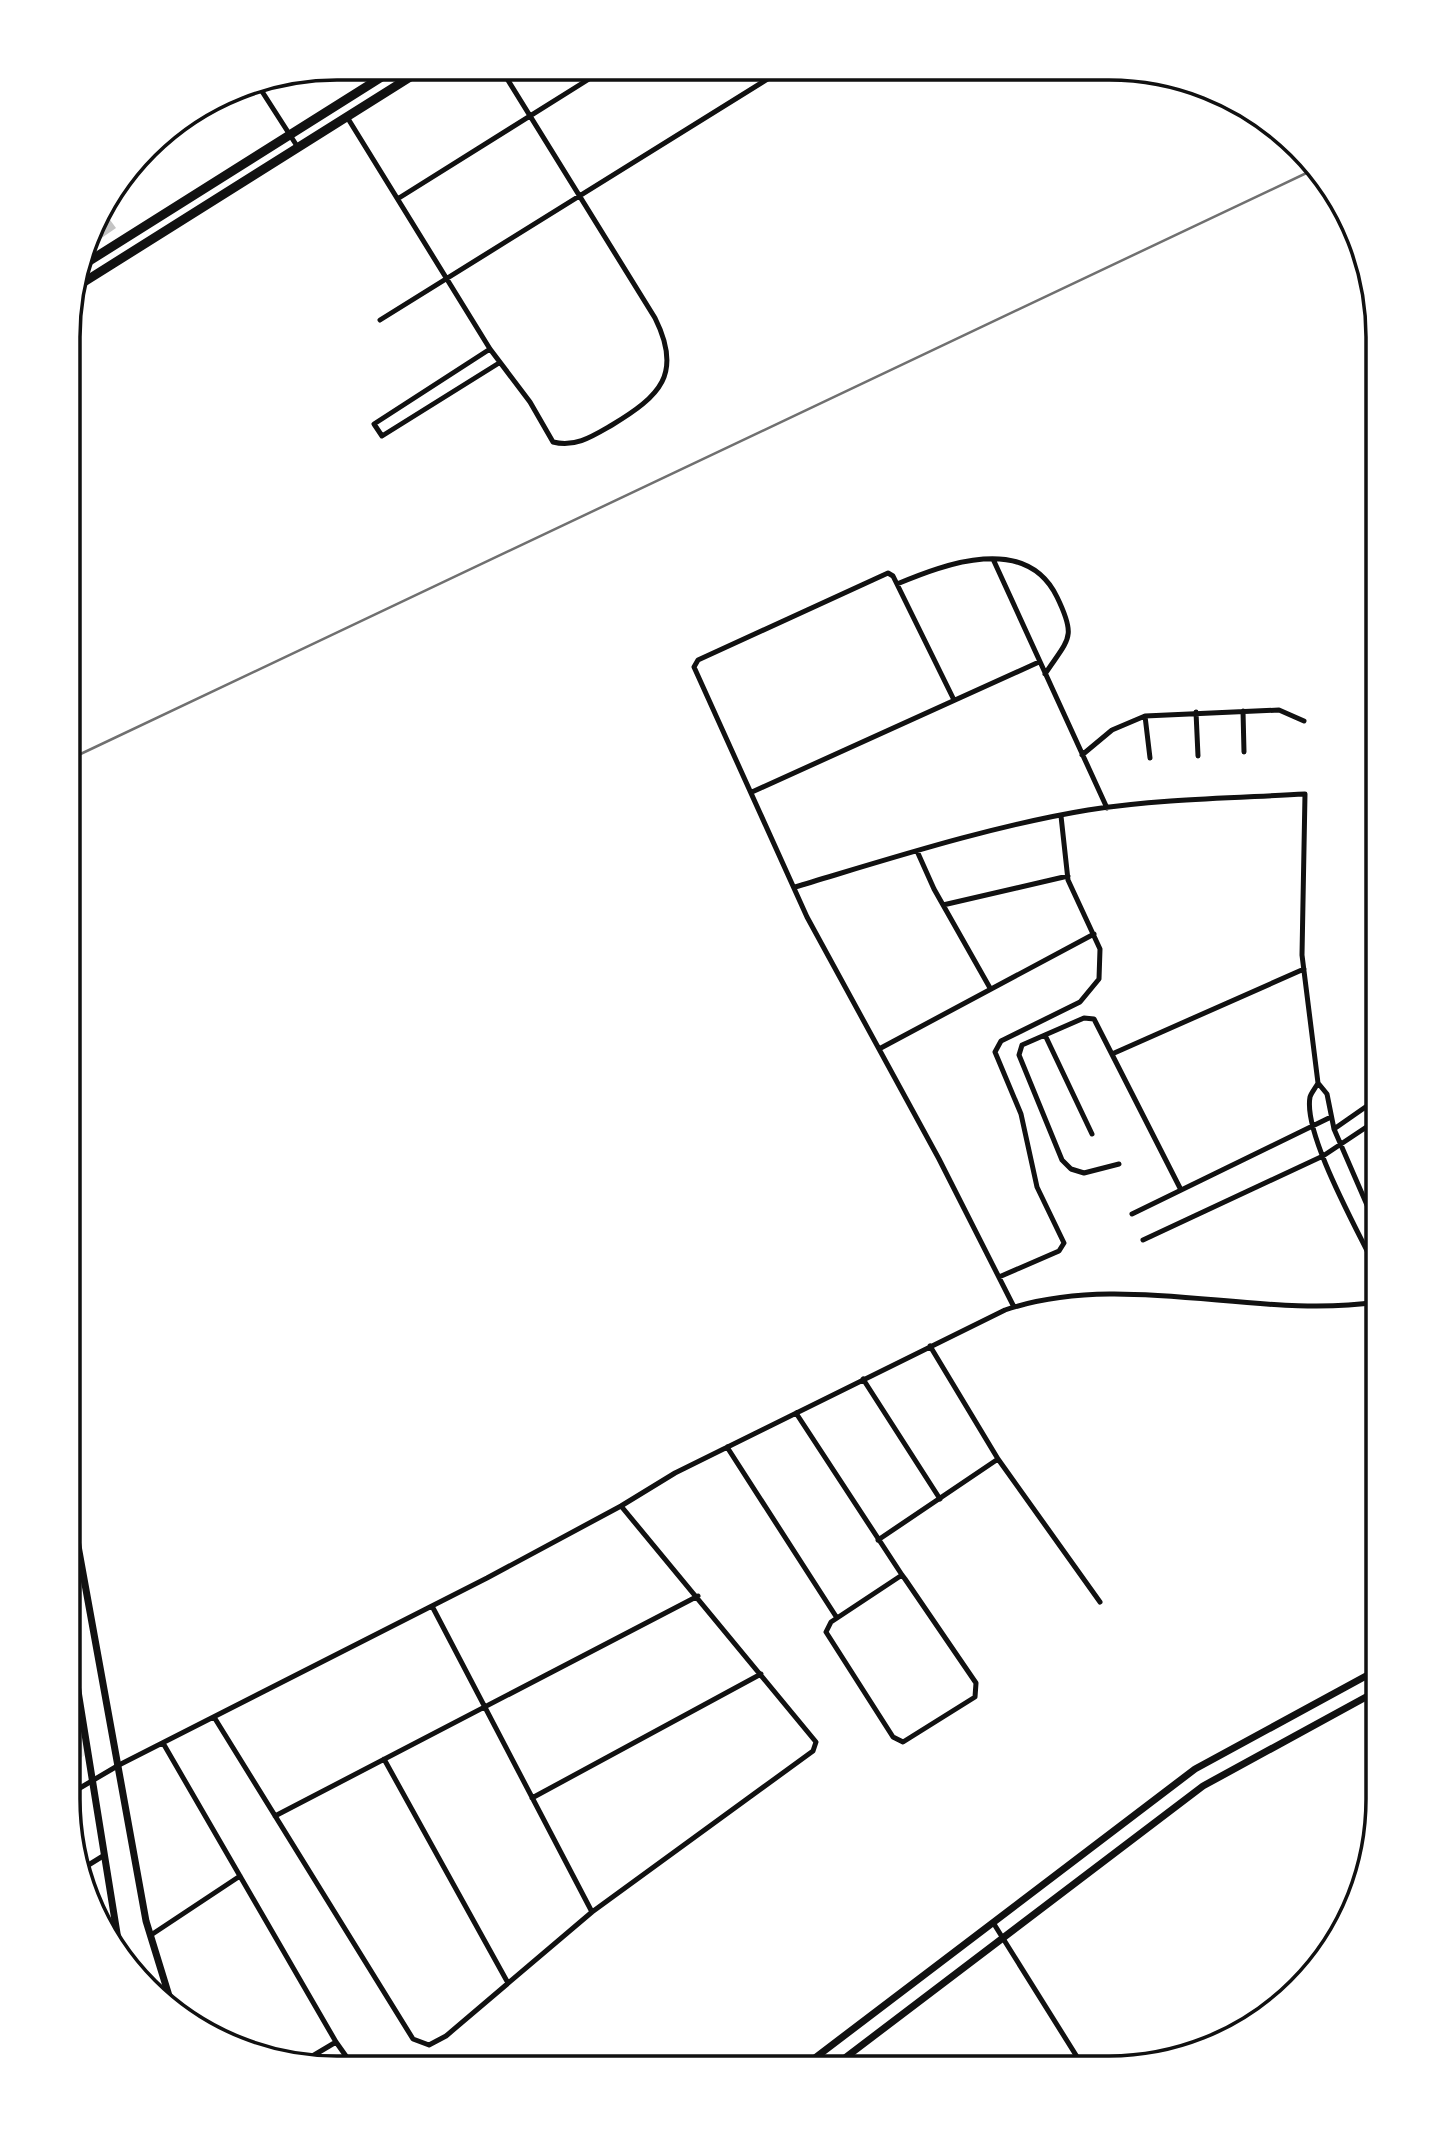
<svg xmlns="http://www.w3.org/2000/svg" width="1446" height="2136" font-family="'Nunito Sans',sans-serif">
	<rect width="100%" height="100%" fill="#fff"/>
	<!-- green -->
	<path fill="#eee" d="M68,1691L87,1754L68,1766Z"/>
	<!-- building -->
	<path fill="#c4c4c4" d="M102,209L116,228L90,246Z"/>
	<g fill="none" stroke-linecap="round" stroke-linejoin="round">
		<!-- minor -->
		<path stroke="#111" stroke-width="5" d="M887,70L894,74L904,70
			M256,82L297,146
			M347,117L490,349L530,402L553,442C575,448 593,436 612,425C660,396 683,374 655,318L501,69
			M399,198L605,69
			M380,320L782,70
			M490,349L374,424L382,436L499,363
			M993,559L1107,808
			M897,584C945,564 1026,533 1057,597C1077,638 1069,638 1045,674
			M954,700L893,576L888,573L698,660L694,667L807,917L939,1159L1014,1307
			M1243,711L1244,752
			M1196,712L1198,756
			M1145,716L1150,758
			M1082,755L1112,730L1145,716L1279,710L1304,721
			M752,792L1039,662
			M917,851L934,889L990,988
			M795,887C889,859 991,826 1088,810C1159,799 1233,798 1305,794L1302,955L1318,1083L1327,1094L1334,1129L1377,1228
			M943,905L1068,876
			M1045,1035L1092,1134
			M879,1049L1094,934
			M1112,1054L1304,969
			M1318,1083C1316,1087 1311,1093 1310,1097C1303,1135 1360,1234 1377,1271
			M1334,1129L1377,1099
			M1119,1164L1084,1173L1071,1169L1062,1160L1019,1055L1022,1045L1084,1018L1094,1019L1181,1190
			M1132,1214L1331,1117
			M1143,1240L1323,1156L1377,1120
			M999,1277L1059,1251L1064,1243L1037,1187L1021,1114L995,1052L1001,1041L1080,1002L1099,979L1100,949L1068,880L1061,816
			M930,1346L998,1459L1100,1602
			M863,1379L940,1499
			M796,1413L902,1575L905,1579L976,1683L975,1697L903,1742L893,1737L826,1632L831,1622L902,1575
			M727,1447L837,1618
			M878,1540L998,1459
			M432,1606L592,1912
			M214,1717L413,2039L429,2045L446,2036L592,1912L813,1751L816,1742L621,1506
			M163,1743L336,2042L353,2066
			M384,1759L508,1983
			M68,1795L119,1765L487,1578L621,1506L675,1473L1005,1310C1124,1270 1257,1320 1377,1302
			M532,1798L761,1674
			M275,1816L698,1596
			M82,1869L103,1856
			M994,1924L1084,2068
			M151,1935L240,1876
			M299,2064L336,2042"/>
		<!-- tertiary -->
		<path stroke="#111" stroke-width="7" d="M69,1496L146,1921L174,2012
			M69,1635L121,1958
			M803,2067L1195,1769L1377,1670
			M833,2067L1203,1786L1377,1691"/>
		<!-- primary -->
		<path stroke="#111" stroke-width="9" d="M83,265L396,68
			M76,287L423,69"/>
		<!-- rail -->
		<path stroke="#707070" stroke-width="2.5" d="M70,759L1317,168"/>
	</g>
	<!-- crop -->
	<path d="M0 0H1446V2136H0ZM337 80H1109A257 257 0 0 1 1366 337V1799A257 257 0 0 1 1109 2056H337A257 257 0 0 1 80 1799V337A257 257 0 0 1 337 80Z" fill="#fff" fill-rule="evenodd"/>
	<path fill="none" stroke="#111" stroke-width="3.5" d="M337 80H1109A257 257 0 0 1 1366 337V1799A257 257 0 0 1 1109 2056H337A257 257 0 0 1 80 1799V337A257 257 0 0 1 337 80Z"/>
</svg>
